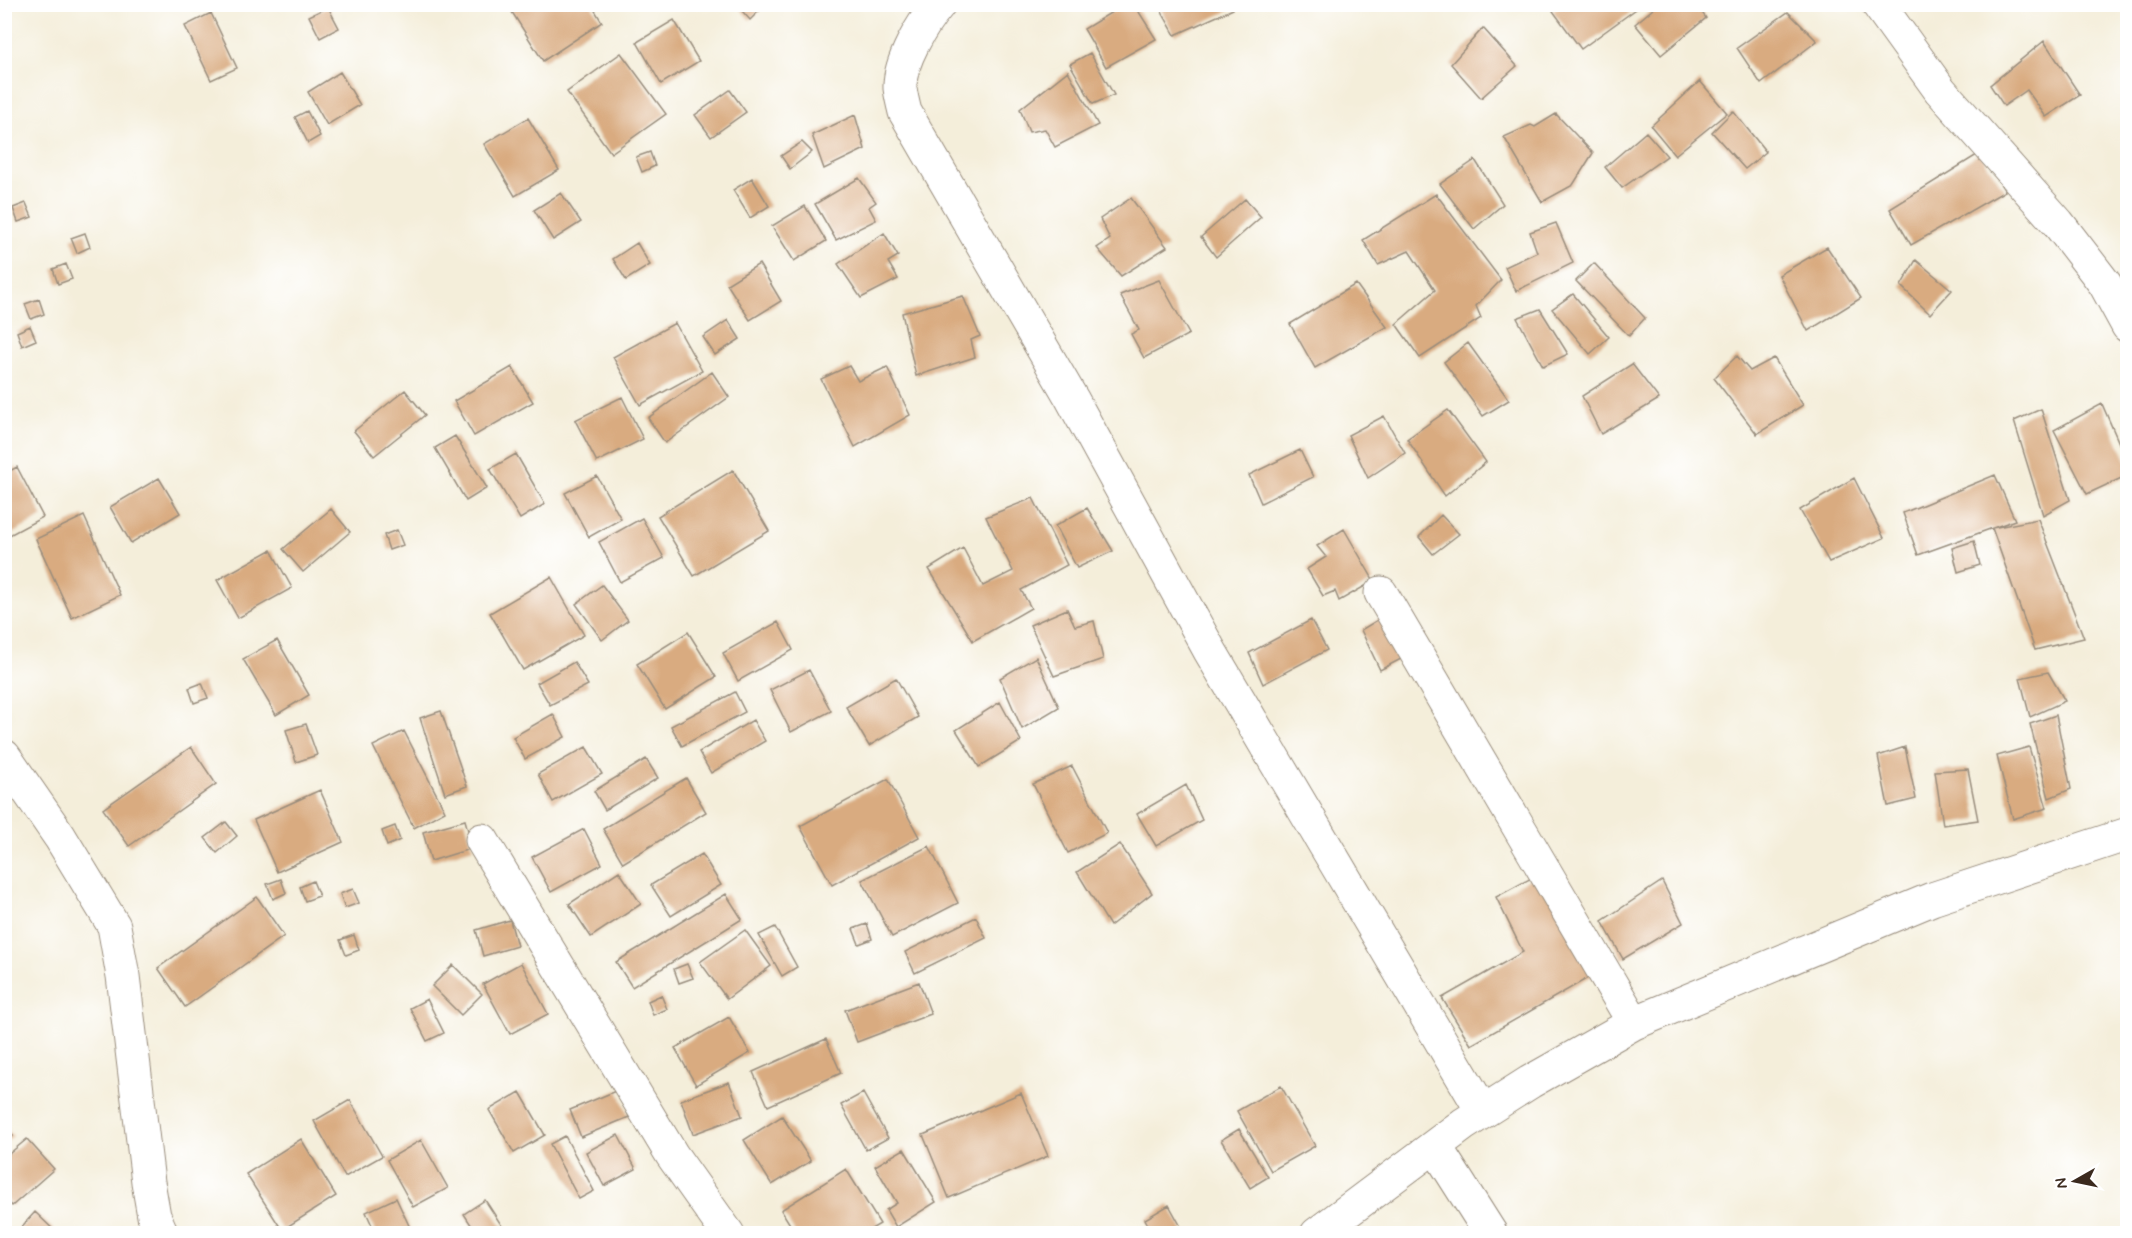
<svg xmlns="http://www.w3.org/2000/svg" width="2132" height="1238" font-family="Mynerve,sans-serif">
	<rect width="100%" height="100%" fill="#fff"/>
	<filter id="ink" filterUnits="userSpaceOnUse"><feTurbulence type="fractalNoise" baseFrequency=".0167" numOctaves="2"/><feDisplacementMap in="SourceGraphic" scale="12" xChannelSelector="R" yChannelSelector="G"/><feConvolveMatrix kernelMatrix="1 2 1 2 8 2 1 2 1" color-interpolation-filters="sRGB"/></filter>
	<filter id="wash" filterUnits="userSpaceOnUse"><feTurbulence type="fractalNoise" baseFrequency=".008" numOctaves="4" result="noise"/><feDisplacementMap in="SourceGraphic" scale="24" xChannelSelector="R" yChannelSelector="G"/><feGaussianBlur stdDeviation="1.35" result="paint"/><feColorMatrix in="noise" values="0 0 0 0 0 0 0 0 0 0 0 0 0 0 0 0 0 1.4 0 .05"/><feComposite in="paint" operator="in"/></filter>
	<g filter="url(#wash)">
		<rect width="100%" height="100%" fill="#f4eeda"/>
		<g id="blocks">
			<!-- building -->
			<path fill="#d9ab80" d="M517,4H591L602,22L543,61L510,9Z
				M736,4H766L750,20Z
				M1125,4H1134L1156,39L1106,67L1084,29Z
				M1231,4L1233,9L1175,35L1158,5Z
				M1562,4H1643L1581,49L1553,11Z
				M1659,4H1696L1706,18L1661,55L1635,24Z
				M328,7L339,28L320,38L309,16Z
				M1788,12L1817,41L1761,84L1737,48Z
				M211,13L237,68L211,80L185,26Z
				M674,20L699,61L661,84L637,42Z
				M1483,28L1517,66L1481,98L1451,64Z
				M2044,41L2080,95L2046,117L2027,90L2004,106L1990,85Z
				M621,53L666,114L611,153L567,92Z
				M1090,53L1114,95L1093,104L1070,64Z
				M1068,71L1098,125L1055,147L1045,129L1029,132L1020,109Z
				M340,72L360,105L327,125L308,92Z
				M1700,81L1727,113L1675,155L1651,126Z
				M730,90L746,112L711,137L695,115Z
				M307,111L320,136L308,143L295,117Z
				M1733,111L1766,152L1745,169L1712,132Z
				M1556,114L1593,153L1573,185L1542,202L1504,137L1531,125L1535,127Z
				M855,115L865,149L824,169L812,135Z
				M528,118L559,170L515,196L484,144Z
				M1646,132L1667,156L1622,188L1605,167Z
				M802,142L812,152L790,169L781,156Z
				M650,152L655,166L642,172L636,157Z
				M1980,153L2005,191L1911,245L1890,209Z
				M1475,160L1503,204L1474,229L1440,184Z
				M752,178L769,206L750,218L733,190Z
				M859,178L876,202L869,207L876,220L836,240L815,204Z
				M561,193L581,222L553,240L534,210Z
				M1436,194L1501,280L1476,306L1481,318L1420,358L1396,324L1435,290L1409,251L1378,265L1363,240Z
				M1131,198L1167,247L1121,276L1097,248L1110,239L1100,219Z
				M1245,199L1261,217L1216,257L1201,237Z
				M26,203L32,217L18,222L13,208Z
				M805,206L826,241L794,261L772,226Z
				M1556,223L1573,263L1516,291L1505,267L1537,252L1530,232Z
				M85,233L90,247L77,253L71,238Z
				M884,233L898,256L888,262L898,279L861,298L838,264Z
				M637,243L650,265L626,280L613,259Z
				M1827,247L1861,298L1808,331L1779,275Z
				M1916,260L1952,290L1930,314L1901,286Z
				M1594,263L1645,318L1629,336L1576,281Z
				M66,264L72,279L58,284L53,269Z
				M759,264L781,301L750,320L727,284Z
				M1159,280L1189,334L1144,358L1131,334L1139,330L1120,295Z
				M1356,284L1387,327L1315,368L1290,324Z
				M1573,294L1609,337L1590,354L1552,309Z
				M963,296L980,336L971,340L975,357L916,376L902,313Z
				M39,299L44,314L31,319L25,304Z
				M1540,309L1568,354L1543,366L1517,318Z
				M728,320L740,339L715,355L703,337Z
				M675,323L702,371L640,405L613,357Z
				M30,326L36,340L22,346L17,332Z
				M1468,343L1509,400L1483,416L1444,362Z
				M1737,356L1750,371L1774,358L1803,405L1757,434L1714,378Z
				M1632,364L1659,399L1601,434L1582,396Z
				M849,366L858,381L887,367L910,415L855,447L821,379Z
				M512,367L533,402L474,436L454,401Z
				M712,372L729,397L665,443L648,418Z
				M405,390L425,415L374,456L354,431Z
				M622,397L643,439L597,462L575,420Z
				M2102,404L2128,464V475L2087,494L2054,430Z
				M2041,409L2070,500L2043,515L2014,421Z
				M1448,410L1486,462L1445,496L1407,439Z
				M1384,416L1405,453L1368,478L1348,435Z
				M455,436L487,488L466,501L435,448Z
				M1300,450L1313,477L1261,503L1249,475Z
				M516,454L545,504L520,519L490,469Z
				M17,467L43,517L4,538V474Z
				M733,470L769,531L694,576L658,516Z
				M1995,475L2015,520L1918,555L1903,513Z
				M597,476L621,519L589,537L565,493Z
				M159,478L180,513L131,543L110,507Z
				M1854,478L1884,538L1829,562L1800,510Z
				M1033,498L1067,565L1021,590L1031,608L973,641L929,569L963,548L983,586L1013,571L986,517Z
				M1087,508L1113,551L1077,568L1055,526Z
				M331,509L350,532L303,572L283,549Z
				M1441,515L1459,534L1433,554L1419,537Z
				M84,516L120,595L72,618L36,539Z
				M642,518L664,558L620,582L599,542Z
				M2038,519L2084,638L2035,650L1992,528Z
				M1344,529L1374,581L1339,601L1335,591L1323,596L1307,569L1326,557L1317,546Z
				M397,530L403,545L389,550L384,535Z
				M1974,541L1980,565L1958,572L1952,548Z
				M271,550L292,588L238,618L217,580Z
				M551,577L584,635L523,670L490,613Z
				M602,585L628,620L602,640L576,604Z
				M1397,608L1422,648L1380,670L1361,630Z
				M1067,609L1075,626L1094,621L1103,659L1054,676L1030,625Z
				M1311,620L1327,650L1263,684L1249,653Z
				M778,622L793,650L738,681L723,653Z
				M688,632L716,677L665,709L637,664Z
				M277,640L309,695L276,715L243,659Z
				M1036,657L1059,707L1022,729L1000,678Z
				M574,662L588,685L550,705L537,683Z
				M809,670L831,711L791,732L770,690Z
				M2048,672L2065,701L2030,717L2020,678Z
				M896,678L918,717L869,746L846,707Z
				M202,683L208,698L194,703L189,688Z
				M735,692L745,712L682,746L671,726Z
				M1000,702L1021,741L979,767L956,730Z
				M441,711L467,786L445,794L420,718Z
				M553,714L565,737L525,759L513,737Z
				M2056,715L2071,789L2049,798L2030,724Z
				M753,720L765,741L711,773L699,752Z
				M306,724L317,755L296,762L286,730Z
				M404,731L445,811L414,828L373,746Z
				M191,747L216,784L129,846L103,809Z
				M586,747L602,774L553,802L538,774Z
				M1905,747L1916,799L1888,806L1878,756Z
				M2029,747L2047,808L2013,819L1997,756Z
				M646,759L658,778L605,810L594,791Z
				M1072,766L1107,833L1068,853L1033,784Z
				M1968,769L1978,820L1943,825L1935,771Z
				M686,778L706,812L623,863L603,829Z
				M888,779L919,837L832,885L800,826Z
				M1186,785L1202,820L1156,846L1137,814Z
				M320,790L343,842L277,872L254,820Z
				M465,820L473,848L431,861L423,832Z
				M226,822L237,836L217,853L205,838Z
				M395,826L400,840L387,846L382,831Z
				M584,829L602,864L551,892L532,857Z
				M1120,844L1152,893L1110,926L1077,872Z
				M929,846L958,903L892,937L862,880Z
				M702,854L721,885L671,916L651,885Z
				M1552,867L1609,966L1471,1045L1442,998L1523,952L1496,897Z
				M619,871L641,904L591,937L569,904Z
				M281,879L286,893L273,899L267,884Z
				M313,881L319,896L305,901L300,887Z
				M1662,881L1683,923L1623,959L1602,921Z
				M353,889L359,903L345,908L340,894Z
				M726,894L742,919L632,987L616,962Z
				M257,897L284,936L185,1007L158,968Z
				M976,917L986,938L915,973L905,952Z
				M510,920L517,946L483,956L476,930Z
				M867,924L872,939L859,944L853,929Z
				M775,927L797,967L782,976L759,935Z
				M745,930L771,966L727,999L700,962Z
				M354,935L359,950L346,955L340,940Z
				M521,963L548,1014L510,1034L483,984Z
				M687,964L693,978L679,983L674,969Z
				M453,965L482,994L461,1015L432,986Z
				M919,982L931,1014L857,1042L845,1010Z
				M661,995L667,1009L653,1015L648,1001Z
				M427,999L444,1033L427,1041L410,1008Z
				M729,1017L750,1053L696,1085L675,1048Z
				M826,1039L841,1073L768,1106L753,1072Z
				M729,1082L742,1116L693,1134L681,1100Z
				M1281,1086L1315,1146L1271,1171L1237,1111Z
				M618,1090L629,1117L581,1137L570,1110Z
				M520,1092L545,1135L514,1153L489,1110Z
				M863,1093L888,1138L866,1150L841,1105Z
				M1021,1093L1048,1156L949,1198L923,1135Z
				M350,1100L382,1156L345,1177L314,1121Z
				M782,1116L811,1161L772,1185L744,1140Z
				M4,1127L13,1136L4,1144Z
				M1239,1129L1268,1177L1250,1188L1221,1140Z
				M618,1135L636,1169L604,1186L586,1152Z
				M565,1136L594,1191L579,1199L550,1144Z
				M27,1139L54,1169L12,1206L4,1197V1158Z
				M301,1139L336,1196L282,1230L246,1174Z
				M421,1140L448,1188L413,1207L387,1160Z
				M904,1149L936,1202L896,1227L886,1210L897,1203L875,1166Z
				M846,1169L880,1224L863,1234H796L781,1210Z
				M396,1198L413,1234H376L366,1212Z
				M485,1200L504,1229L498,1234H477L464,1214Z
				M1169,1205L1185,1234H1153L1145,1219Z
				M35,1212L58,1234H15Z"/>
		</g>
	</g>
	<g filter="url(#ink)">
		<use href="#blocks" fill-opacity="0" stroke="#988c7c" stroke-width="1.5"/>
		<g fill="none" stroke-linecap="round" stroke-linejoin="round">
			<defs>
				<path id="minor" d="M939,4C922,24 899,62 900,88C901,96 903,104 905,112L1072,399L1210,651L1483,1112
					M1878,4L1940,90L2058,223L2105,284L2128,326
					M1381,593L1634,1023
					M4,756L60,837L114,926L123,976L148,1182L154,1216L162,1234
					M482,840L672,1155L728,1234
					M1435,1146L1491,1234
					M1317,1234L1464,1124L1530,1082L1634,1023L1932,899L2128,834"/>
			</defs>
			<!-- minor casing -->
			<use href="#minor" stroke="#988c7c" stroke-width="35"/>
			<!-- minor -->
			<use href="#minor" stroke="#fff" stroke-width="33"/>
		</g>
	</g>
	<!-- margin -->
	<rect width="2132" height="1238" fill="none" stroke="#fff" stroke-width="24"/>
	<!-- north arrow -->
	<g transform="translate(2075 1181) rotate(261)" stroke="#ffffff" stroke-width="4.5" paint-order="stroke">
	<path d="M0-4.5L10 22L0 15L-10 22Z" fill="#3b2a1e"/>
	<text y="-9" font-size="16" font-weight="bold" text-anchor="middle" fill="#3b2a1e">N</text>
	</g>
</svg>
